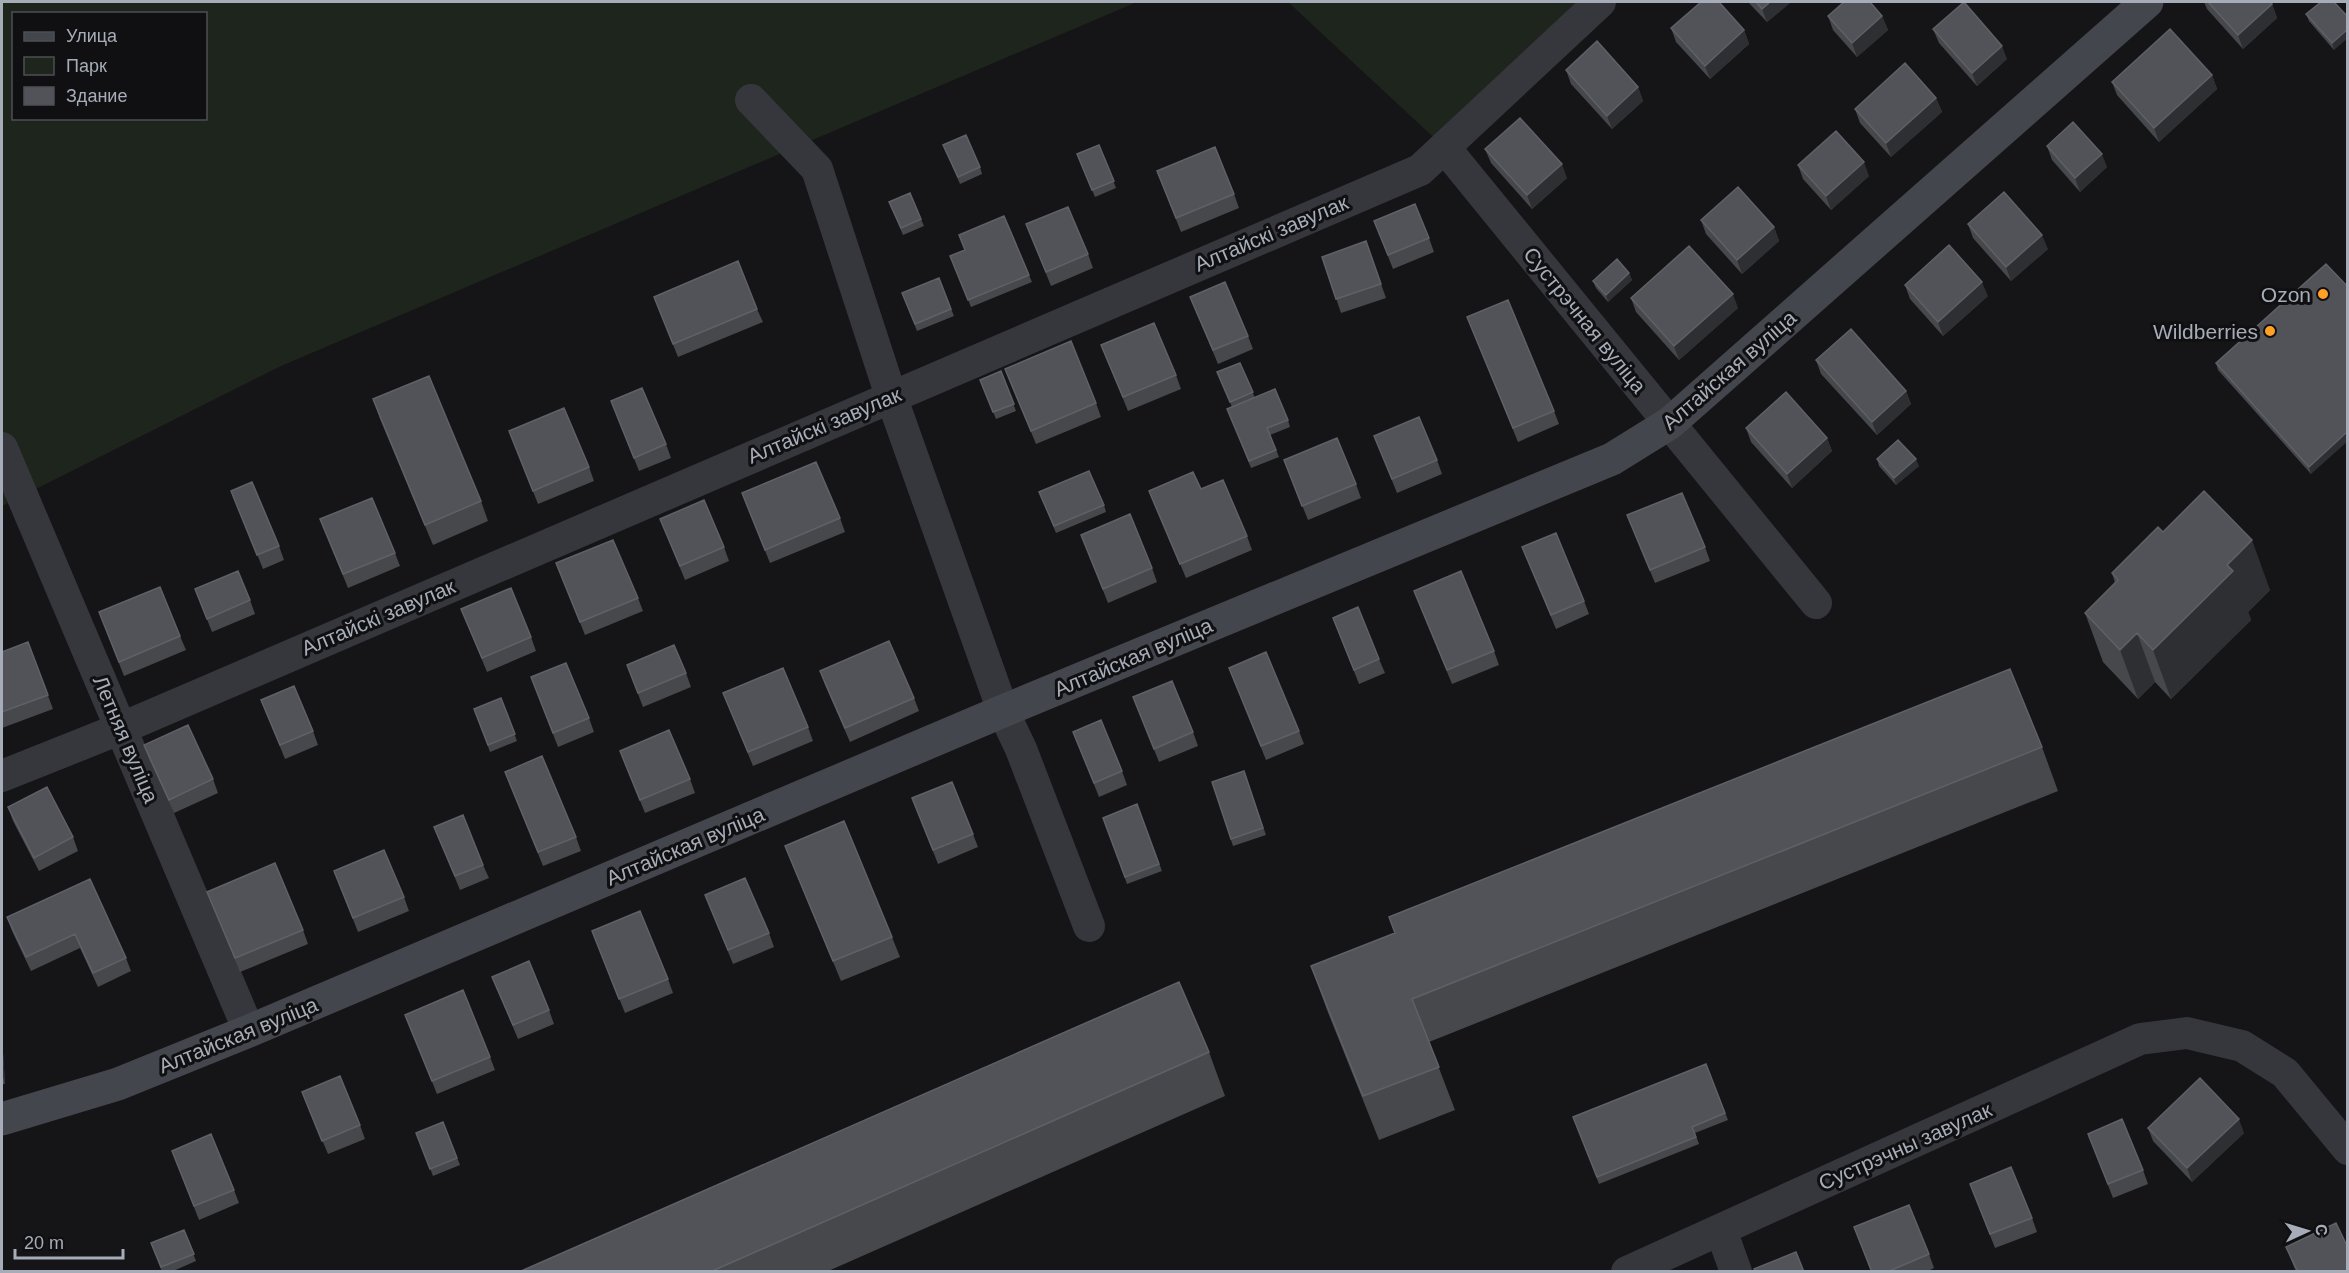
<svg xmlns="http://www.w3.org/2000/svg" width="2349" height="1273" font-family="Helvetica,sans-serif">
	<rect width="100%" height="100%" fill="#151517"/>
	<!-- green -->
	<path fill="#1d251d" fill-rule="evenodd" d="M2,2H1137L281,366L2,506ZM14,14H206V118H14Z
		M1288,2H1602L1445,148Z"/>
	<g fill="none" stroke-linecap="round" stroke-linejoin="round">
		<!-- minor -->
		<path stroke="#36373c" stroke-width="32" d="M751,100L817,169L891,396L1003,711L1021,749L1089,926
			M1445,148L1816,603
			M2,448L249,1031
			M2,776L122,728L1420,170L1600,2
			M1721,1230L1736,1272
			M1627,1272L2140,1039L2187,1033L2242,1046L2285,1073L2348,1149"/>
		<!-- secondary -->
		<path stroke="#43464c" stroke-width="33" d="M2,1119L118,1084L249,1031L1003,711L1612,459L1670,423L2147,2"/>
	</g>
	<!-- wall -->
	<path fill="#46484c" d="M1748,2H1791L1767,22Z
		M2204,2H2269L2272,4L2277,18L2243,49L2207,9Z
		M2306,14L2348,17L2334,50L2309,21Z
		M1828,16H1882L1888,30L1857,57L1833,30Z
		M1671,28L1744,30L1749,44L1710,79L1676,42Z
		M1933,29L2007,59L1977,86L1939,43Z
		M1566,70L1638,87L1643,101L1612,129L1571,84Z
		M2212,75L2217,89L2159,142L2117,95L2112,82Z
		M1936,98L1942,112L1891,157L1860,123L1855,109Z
		M943,145L980,167L982,174L960,184Z
		M1099,145L1116,188L1095,197L1077,154Z
		M2047,146L2107,167L2080,192L2052,160Z
		M1485,149L1567,178L1532,209L1491,163Z
		M1798,165L1869,176L1831,210L1803,179Z
		M1157,171L1234,194L1239,208L1181,232Z
		M889,202L921,219L924,226L903,235Z
		M1701,220L1774,227L1779,241L1742,274L1706,234Z
		M1374,221L1429,238L1434,252L1393,269Z
		M1026,224L1088,254L1093,268L1051,286Z
		M1968,224L2048,249L2011,281L1973,238Z
		M1366,241L1386,298L1341,313L1322,257Z
		M950,256L1029,275L1032,282L971,307Z
		M1629,273L1632,280L1608,302L1596,288L1593,281Z
		M939,278L954,316L917,331L902,293Z
		M1905,285L1988,296L1943,336L1910,299Z
		M2348,287L2311,474L2218,370L2216,363Z
		M654,297L757,309L763,322L678,357Z
		M1190,297L1248,336L1253,349L1218,364Z
		M1631,298L1738,308L1679,360L1636,312Z
		M1467,317L1554,411L1559,424L1518,442Z
		M1101,345L1176,375L1181,389L1128,411Z
		M1816,360L1906,391L1911,404L1877,435L1821,374Z
		M1240,363L1255,398L1288,420L1290,427L1270,435L1279,457L1251,468L1230,416L1232,407L1217,372Z
		M1005,369L1096,403L1101,417L1036,444Z
		M1001,371L1016,411L996,419L980,380Z
		M373,399L481,501L488,521L433,545L380,419Z
		M611,401L666,444L671,458L639,471Z
		M1746,428L1827,438L1832,451L1792,488L1751,442Z
		M509,431L589,467L594,481L538,504Z
		M1374,436L1437,460L1442,474L1397,493Z
		M1877,459L1919,466L1896,485L1879,466Z
		M1284,460L1356,484L1361,498L1308,520Z
		M1201,489L1247,536L1252,550L1186,578L1149,491Z
		M231,491L279,546L284,560L263,569Z
		M742,493L840,518L845,532L770,563Z
		M1042,499L1104,505L1106,512L1056,533Z
		M1627,515L1705,547L1710,561L1655,583Z
		M320,519L395,553L400,566L348,588Z
		M660,519L724,547L729,561L685,580Z
		M2163,532L2270,590L2248,612L2251,620L2171,699L2155,682L2138,699L2103,662L2085,613L2115,583L2112,573Z
		M1081,535L1152,568L1157,582L1108,603Z
		M1522,547L1584,601L1589,614L1556,629Z
		M556,563L638,598L643,611L585,635Z
		M195,589L250,600L255,614L212,632Z
		M1414,591L1494,651L1499,665L1452,684Z
		M461,609L531,637L536,651L487,672Z
		M99,612L180,636L186,650L124,676Z
		M1333,618L1379,659L1385,673L1359,684Z
		M28,642L53,709L2,728V652Z
		M627,665L686,673L691,687L643,707Z
		M1229,668L1299,731L1304,744L1266,760Z
		M820,671L914,698L919,711L850,742L825,685Z
		M531,677L589,718L594,732L558,747Z
		M723,693L808,727L813,741L753,766Z
		M1133,697L1193,732L1198,746L1159,762Z
		M501,698L517,741L490,752L474,709Z
		M261,700L313,731L318,745L285,759Z
		M1073,732L1122,771L1127,785L1099,797Z
		M144,745L213,779L218,793L174,813L149,759Z
		M2042,747L2058,791L1429,1042L1455,1110L1379,1140L1327,1010L1311,966Z
		M620,751L690,779L695,793L645,813Z
		M1244,771L1266,835L1233,846L1212,782Z
		M505,772L576,837L581,851L543,866Z
		M912,798L973,834L978,847L938,864Z
		M1137,804L1162,871L1127,884L1103,818Z
		M8,807L73,837L78,851L39,871L13,821Z
		M434,827L483,865L489,878L460,890Z
		M785,846L892,937L900,957L841,981L793,866Z
		M334,871L404,897L409,911L358,932Z
		M90,879L126,958L131,971L98,987L80,948L31,971L12,931L7,917Z
		M207,892L303,930L308,944L240,972Z
		M705,895L769,933L774,947L733,964Z
		M592,931L668,979L673,993L625,1013Z
		M492,977L549,1010L554,1024L518,1039Z
		M405,1015L490,1057L495,1070L437,1094Z
		M2,1035V1037L5,1084H2Z
		M1209,1052L1225,1096L826,1272H519Z
		M1706,1064L1728,1120L1695,1133L1699,1144L1599,1184L1573,1117Z
		M302,1092L360,1125L365,1139L328,1154Z
		M443,1122L460,1165L433,1176L416,1133Z
		M2148,1128L2244,1133L2192,1182L2153,1141Z
		M2088,1134L2143,1170L2148,1184L2113,1198Z
		M172,1151L234,1190L239,1203L199,1220Z
		M1970,1184L2032,1218L2037,1232L1995,1248Z
		M1854,1227L1929,1254L1934,1268L1926,1272H1871Z
		M184,1230L196,1261L171,1272H162L151,1243Z
		M2286,1247L2348,1272H2296Z"/>
	<!-- shaded-wall -->
	<path fill="#2e2f32" d="M1770,2H1791L1767,22L1762,9Z
		M2272,4L2277,18L2243,49L2238,35Z
		M1882,16L1888,30L1857,57L1852,43Z
		M2348,29V38L2334,50L2332,43Z
		M1744,30L1749,44L1710,79L1705,66Z
		M2002,46L2007,59L1977,86L1972,73Z
		M2212,75L2217,89L2159,142L2154,128Z
		M1638,87L1643,101L1612,129L1607,116Z
		M1936,98L1942,112L1891,157L1886,143Z
		M2102,154L2107,167L2080,192L2075,178Z
		M1864,162L1869,176L1831,210L1826,196Z
		M1562,164L1567,178L1532,209L1527,195Z
		M1774,227L1779,241L1742,274L1737,260Z
		M2042,235L2048,249L2011,281L2006,267Z
		M1629,273L1632,280L1608,302L1606,295Z
		M1982,282L1988,296L1943,336L1938,322Z
		M1733,294L1738,308L1679,360L1674,346Z
		M1906,391L1911,404L1877,435L1872,422Z
		M2348,431V441L2311,474L2309,467Z
		M1827,438L1832,451L1792,488L1787,474Z
		M1916,459L1919,466L1896,485L1894,478Z
		M2252,540L2270,590L2248,612L2251,620L2171,699L2153,650L2227,565Z
		M2137,633L2155,682L2138,699L2120,650Z
		M2,1035V1037L5,1084L2,1073Z
		M2239,1119L2244,1133L2192,1182L2187,1168Z"/>
	<!-- building -->
	<path fill="#515358" stroke="#5e6167" stroke-width="1.5" d="M1701,2H1719L1744,30L1705,66L1671,28Z
		M1756,2H1770L1762,9Z
		M1844,2H1870L1882,16L1852,43L1828,16Z
		M1964,2L2002,46L1972,73L1933,29Z
		M2208,2H2269L2272,4L2238,35Z
		M2321,2H2334L2348,17V29L2332,43L2306,14Z
		M2170,29L2212,75L2154,128L2112,82Z
		M1597,41L1638,87L1607,116L1566,70Z
		M1905,63L1936,98L1886,143L1855,109Z
		M1520,118L1562,164L1527,195L1485,149Z
		M2073,122L2102,154L2075,178L2047,146Z
		M1836,131L1864,162L1826,196L1798,165Z
		M966,135L980,167L958,177L943,145Z
		M1099,145L1114,181L1092,190L1077,154Z
		M1215,147L1234,194L1176,218L1157,171Z
		M1738,187L1774,227L1737,260L1701,220Z
		M2004,192L2042,235L2006,267L1968,224Z
		M910,193L921,219L901,228L889,202Z
		M1415,204L1429,238L1388,255L1374,221Z
		M1068,207L1088,254L1046,272L1026,224Z
		M1004,216L1029,275L968,300L950,256L965,250L959,235Z
		M1366,241L1381,284L1336,299L1322,257Z
		M1949,245L1982,282L1938,322L1905,285Z
		M1689,246L1733,294L1674,346L1631,298Z
		M1617,259L1629,273L1606,295L1593,281Z
		M738,261L757,309L673,344L654,297Z
		M2326,264L2348,287V431L2309,467L2216,363Z
		M939,278L951,309L915,324L902,293Z
		M1225,282L1248,336L1213,350L1190,297Z
		M1508,300L1554,411L1513,428L1467,317Z
		M1154,323L1176,375L1123,397L1101,345Z
		M1851,329L1906,391L1872,422L1816,360Z
		M1071,341L1096,403L1031,431L1005,369Z
		M1240,363L1253,392L1230,402L1217,372Z
		M1001,371L1014,404L993,412L980,380Z
		M429,376L481,501L425,525L373,399Z
		M642,388L666,444L634,458L611,401Z
		M1275,389L1288,420L1267,428L1276,450L1249,461L1227,409Z
		M1786,392L1827,438L1787,474L1746,428Z
		M564,408L589,467L533,491L509,431Z
		M1419,417L1437,460L1392,479L1374,436Z
		M1337,438L1356,484L1302,506L1284,460Z
		M1898,440L1916,459L1894,478L1877,459Z
		M816,462L840,518L765,550L742,493Z
		M1089,471L1104,505L1054,526L1039,492Z
		M1193,472L1201,489L1223,480L1247,536L1180,564L1149,491Z
		M252,482L279,546L257,555L231,491Z
		M2204,491L2252,540L2227,565L2233,571L2153,650L2137,633L2120,650L2085,613L2118,580L2112,573L2158,527L2163,532Z
		M1682,493L1705,547L1650,570L1627,515Z
		M372,498L395,553L343,574L320,519Z
		M704,500L724,547L680,566L660,519Z
		M1130,514L1152,568L1103,589L1081,535Z
		M1556,533L1584,601L1551,615L1522,547Z
		M613,540L638,598L580,622L556,563Z
		M238,571L250,600L207,619L195,589Z
		M1461,571L1494,651L1447,670L1414,591Z
		M160,587L180,636L119,662L99,612Z
		M511,588L531,637L482,658L461,609Z
		M1358,607L1379,659L1354,670L1333,618Z
		M889,641L914,698L845,728L820,671Z
		M28,642L48,695L2,712V652Z
		M674,645L686,673L638,693L627,665Z
		M1266,652L1299,731L1261,746L1229,668Z
		M566,663L589,718L553,733L531,677Z
		M783,668L808,727L748,752L723,693Z
		M2010,669L2042,747L1412,999L1439,1067L1363,1096L1311,966L1395,933L1389,917Z
		M1172,681L1193,732L1154,749L1133,697Z
		M294,686L313,731L280,745L261,700Z
		M501,698L515,734L488,745L474,709Z
		M1101,720L1122,771L1094,783L1073,732Z
		M188,725L213,779L169,800L144,745Z
		M669,730L690,779L640,800L620,751Z
		M542,756L576,837L538,852L505,772Z
		M1244,771L1263,828L1231,839L1212,782Z
		M952,782L973,834L933,850L912,798Z
		M47,787L73,837L34,858L8,807Z
		M1137,804L1159,864L1125,877L1103,818Z
		M463,815L483,865L455,876L434,827Z
		M844,821L892,937L833,961L785,846Z
		M384,850L404,897L353,918L334,871Z
		M275,863L303,930L235,958L207,892Z
		M745,878L769,933L728,950L705,895Z
		M90,879L126,958L93,973L75,934L26,957L7,917Z
		M640,911L668,979L619,999L592,931Z
		M529,961L549,1010L513,1025L492,977Z
		M1179,982L1209,1052L710,1272H519Z
		M463,990L490,1057L432,1081L405,1015Z
		M1706,1064L1725,1113L1692,1127L1696,1137L1597,1177L1573,1117Z
		M340,1076L360,1125L322,1141L302,1092Z
		M2200,1078L2239,1119L2187,1168L2148,1128Z
		M2122,1119L2143,1170L2108,1184L2088,1134Z
		M443,1122L457,1158L430,1169L416,1133Z
		M211,1134L234,1190L194,1206L172,1151Z
		M2011,1167L2032,1218L1990,1234L1970,1184Z
		M1909,1205L1929,1254L1887,1272H1872L1854,1227Z
		M2336,1223L2348,1248V1272H2298L2286,1247Z
		M184,1230L194,1254L161,1267L151,1243Z
		M1796,1252L1804,1272H1755L1754,1269Z"/>
	<!-- markers -->
	<g fill="#ffa125" stroke="#101012" stroke-width="2">
		<circle cx="2323" cy="294" r="6"/>
		<circle cx="2270" cy="331" r="6"/>
	</g>
	<g text-anchor="middle" dominant-baseline="central" stroke-width="6" stroke-linejoin="round" paint-order="stroke">
		<!-- street labels -->
		<g font-size="21" fill="#a6adb8" stroke="#101012">
			<text transform="translate(1271 233) rotate(-23)">Алтайскі завулак</text>
			<text transform="translate(1585 320) rotate(51)">Сустрэчная вуліца</text>
			<text transform="translate(1729 370) rotate(-41)">Алтайская вуліца</text>
			<text transform="translate(824 425) rotate(-23)">Алтайскі завулак</text>
			<text transform="translate(378 617) rotate(-23)">Алтайскі завулак</text>
			<text transform="translate(1133 657) rotate(-23)">Алтайская вуліца</text>
			<text transform="translate(126 739) rotate(67)">Летняя вуліца</text>
			<text transform="translate(685 846) rotate(-23)">Алтайская вуліца</text>
			<text transform="translate(238 1035) rotate(-22)">Алтайская вуліца</text>
			<text transform="translate(1905 1146) rotate(-24)">Сустрэчны завулак</text>
		</g>
		<!-- poi labels -->
		<g font-size="21" fill="#a6adb8" stroke="#101012" text-anchor="end">
			<text x="2311" y="294">Ozon</text>
			<text x="2258" y="331">Wildberries</text>
		</g>
	</g>
	<!-- border -->
	<rect width="2349" height="1273" fill="none" stroke="#a6adb8" stroke-width="6"/>
	<!-- legend -->
	<rect x="12" y="12" width="195" height="108" fill="#101012" stroke="#4c4f54" stroke-width="1.5"/>
	<rect x="24" y="32" width="30" height="9" fill="#43464c" stroke="#4c4f54" stroke-width="1.5"/>
	<text x="66" y="42" font-size="18" fill="#a6adb8">Улица</text>
	<rect x="24" y="57" width="30" height="18" fill="#1d251d" stroke="#4c4f54" stroke-width="1.5"/>
	<text x="66" y="72" font-size="18" fill="#a6adb8">Парк</text>
	<rect x="24" y="87" width="30" height="18" fill="#515358" stroke="#4c4f54" stroke-width="1.5"/>
	<text x="66" y="102" font-size="18" fill="#a6adb8">Здание</text>
	<!-- north arrow -->
	<g transform="translate(2307 1231) rotate(86)" stroke="#101012" stroke-width="4.5" paint-order="stroke">
	<path d="M0-4.5L10 22L0 15L-10 22Z" fill="#a6adb8"/>
	<text y="-9" font-size="16" font-weight="bold" text-anchor="middle" fill="#a6adb8">С</text>
	</g>
	<!-- scale -->
	<path d="M15 1249v9h108v-9" fill="none" stroke="#a6adb8" stroke-width="3"/>
	<text x="24" y="1249" font-size="18" fill="#a6adb8" stroke="#101012" stroke-width="4.5" paint-order="stroke">20 m</text>
</svg>
